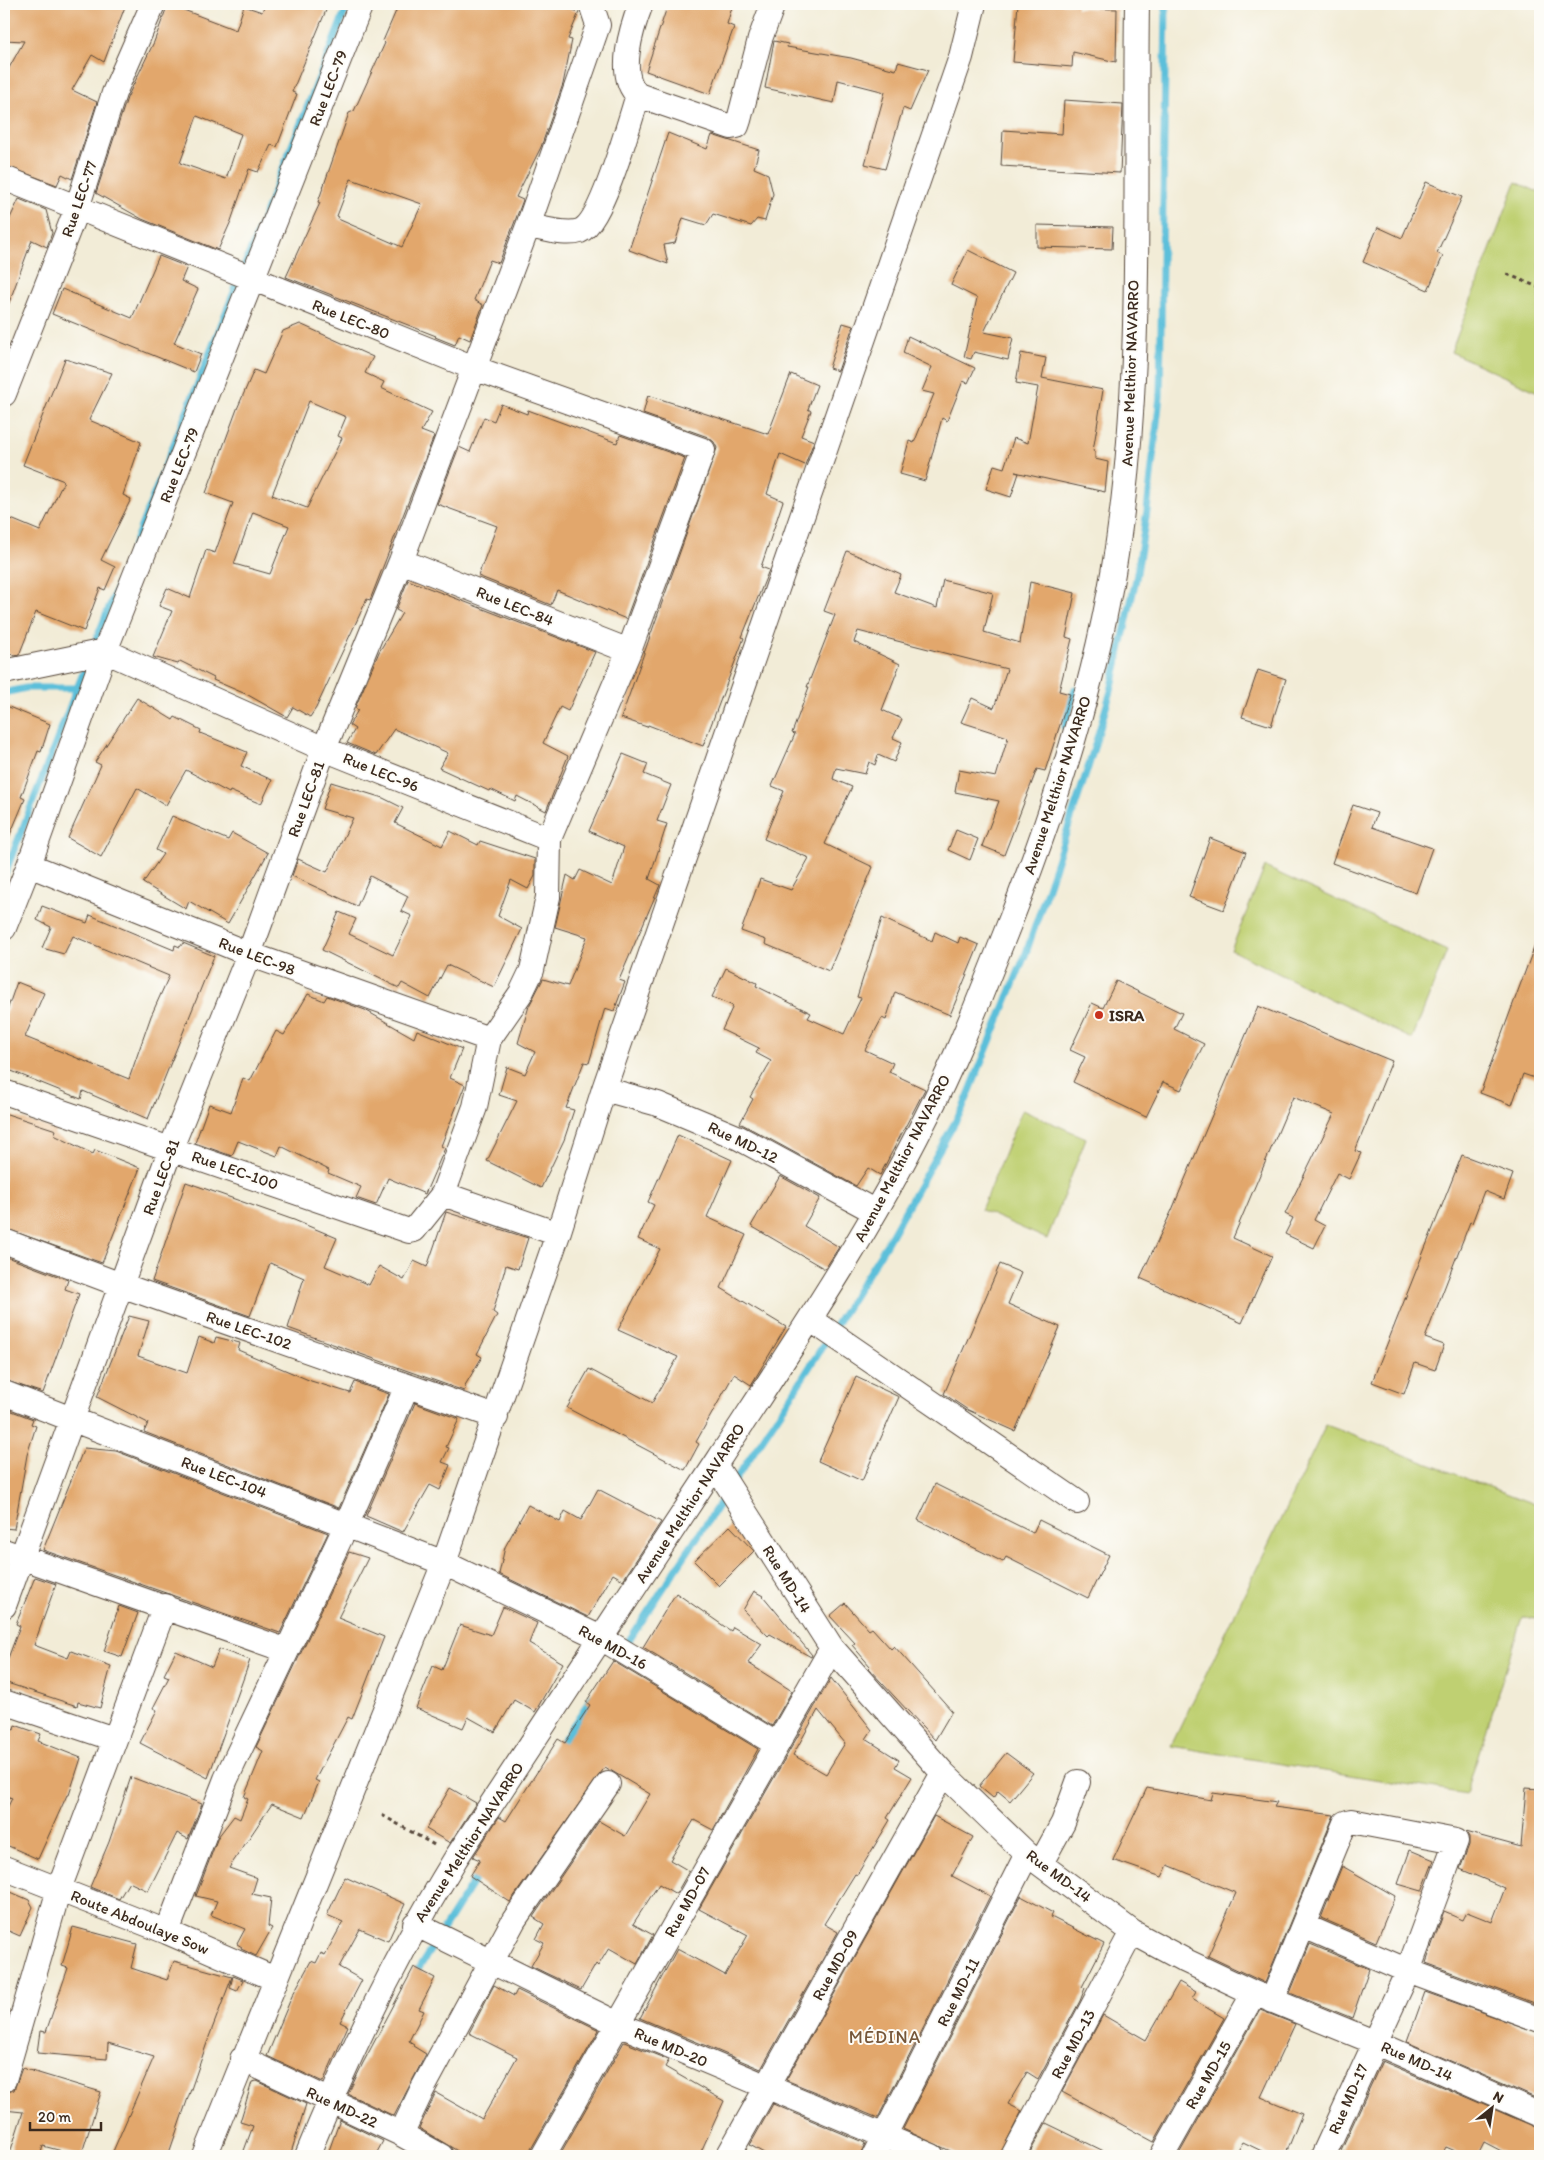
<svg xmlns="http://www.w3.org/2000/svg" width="1544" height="2160" font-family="Itim,sans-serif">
	<rect width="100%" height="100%" fill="#fdfcf7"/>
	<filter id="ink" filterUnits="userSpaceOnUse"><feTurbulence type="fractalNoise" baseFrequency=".02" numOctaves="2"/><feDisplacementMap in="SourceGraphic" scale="10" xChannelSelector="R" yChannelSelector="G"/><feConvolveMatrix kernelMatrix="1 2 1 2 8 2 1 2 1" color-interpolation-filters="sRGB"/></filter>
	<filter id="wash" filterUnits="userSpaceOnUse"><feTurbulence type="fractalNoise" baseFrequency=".0096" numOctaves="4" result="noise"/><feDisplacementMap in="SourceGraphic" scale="20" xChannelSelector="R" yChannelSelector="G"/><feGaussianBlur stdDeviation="1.12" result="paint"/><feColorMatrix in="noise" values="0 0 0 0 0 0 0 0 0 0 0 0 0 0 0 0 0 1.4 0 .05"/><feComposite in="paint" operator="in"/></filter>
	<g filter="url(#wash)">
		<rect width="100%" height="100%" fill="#f2ecd7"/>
		<!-- green -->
		<path fill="#bfd072" stroke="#7d7d48" d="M1516,182L1540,193V393L1451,352Z
			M1265,867L1447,951L1412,1039L1231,950Z
			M1022,1110L1086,1138L1047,1239L981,1210Z
			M1326,1425L1540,1506V1618L1522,1617L1466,1794L1171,1746Z"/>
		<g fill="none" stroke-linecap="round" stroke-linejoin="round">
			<!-- stream -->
			<path stroke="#5cbfda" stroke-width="7" d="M93,648L348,4
				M77,688L88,661
				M4,693L26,688H77L4,876
				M1065,727L1075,689
				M733,1483L792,1395L884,1248L963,1108L1026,953L1087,771L1111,691L1136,579L1147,511L1160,396L1166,4
				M624,1648L727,1492
				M558,1748L592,1697
				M414,1976L480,1871"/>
		</g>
		<g id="blocks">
			<!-- building -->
			<path fill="#e2a76c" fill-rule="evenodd" d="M4,4H126L104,62L92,55L72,90L97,102L72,179L62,174L57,185L4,165V77L24,41L4,40Z
				M168,4L236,30L244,6L262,12L265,4H316L327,8L292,92L297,94L277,147L271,145L258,172L249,169L231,221L218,250L142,219L96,193L127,98L154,42ZM197,116L241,134L226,179L180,163Z
				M399,4H557L579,12L568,39L572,40L563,84L541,147L516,197L523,200L499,263L490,260L474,300L483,305L470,340L459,335L455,345L435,337L436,336L286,277L320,203L318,202L349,113L354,111L385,43L383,41ZM351,179L422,204L402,247L338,219L339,217L337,216Z
				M668,4H733L727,24L734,27L710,94L646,71Z
				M1018,4H1077V8L1117,9L1116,62L1073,52L1072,67L1013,62Z
				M774,41L788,44L787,47L851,58L896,70L898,62L928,70L910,111L903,108L885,169L865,164L885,92L838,80L834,103L765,88Z
				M1064,100L1123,104L1120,173L1001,166L1003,130L1062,134Z
				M668,133L707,149L712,135L759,150L754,168L768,174L773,194L765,221L757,219L751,226L713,214L706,225L683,218L675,243L664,245L668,264L629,250Z
				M1426,182L1462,197L1437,253L1443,256L1428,290L1363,262L1378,227L1402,238Z
				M19,199L46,210L52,233L47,247L32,240L6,311H4V231Z
				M1037,225L1113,227L1112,249L1037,247Z
				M968,250L1013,273L984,332L1013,338L1008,360L974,352L971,359L964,357L977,298L951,285Z
				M159,256L187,267L181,281L198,289L174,343L201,354L194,372L52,314L62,289L132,318Z
				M843,323L853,326L838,371L829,368Z
				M300,324L373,357L365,373L384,382L381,388L432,412L421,431L434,436L370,600L367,599L316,708L310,717L293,707L287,717L248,695L213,680L214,678L180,661L178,664L153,657L172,611L159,606L167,588L190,598L206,550L215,553L233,503L206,493L237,409L254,370L264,374L283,331ZM309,401L346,417L338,436L342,438L307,508L272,495ZM253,512L289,526L270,574L234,564Z
				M908,336L975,368L968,383L963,381L947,421L942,418L925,481L900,474L909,441L914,443L934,394L922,391L932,367L903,353Z
				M1021,353L1046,358L1042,378L1103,390L1093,451L1095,452V459L1108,462L1105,492L1015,472L1019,473L1011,497L986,489L994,465L1004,468L1014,438L1028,443L1038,387L1016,383Z
				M65,359L112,373L89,420L141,442L123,495L131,499L101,560L115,567L105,590L100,588L84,631L36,612L19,655L15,656L4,651V516L40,531L64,481L23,465Z
				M791,374L817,385L808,409L811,411L801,436L814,441L805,465L780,454L767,494L783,501L761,567L769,570L742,637L744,638L703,746L648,725L647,727L621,718L717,448L714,442L708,437L643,414L648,395L768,434Z
				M501,404L527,414L528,410L617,443L620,435L685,458L626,619L557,590L551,605L478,576L497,526L437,504L459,447L470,452L484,417L494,421Z
				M847,551L901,575L894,592L937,608L943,580L993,593L984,632L1020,643L1030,582L1075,593L1066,637L1072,639L1059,691L1070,694L1045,771L1037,769L1004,855L982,846L999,801L955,792L959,770L996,777L1008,737L961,722L972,698L994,708L1007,669L858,631L854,642L900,664L882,710L902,719L893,738L902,742L894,762L878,755L875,765L869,762L865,774L836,768L833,779L852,787L825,844L873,867L829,971L765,944L766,940L741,931L760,879L791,890L809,858L764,839L784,791L772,786L795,734L792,733L809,687H807L835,615L824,611Z
				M408,580L595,652L568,711L560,707L543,743L568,756L546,811L517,796L515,801L490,789L489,791L439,768L448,753L394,729L376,755L347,743L355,729L349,725L358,710L355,708L379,652L402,613L396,610Z
				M1258,670L1286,679L1271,726L1242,717Z
				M137,698L173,720L175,717L201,730L200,733L247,752L241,766L272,780L261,804L230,791L229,793L186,770L166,805L137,788L101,857L68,838L101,765L95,762Z
				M4,705L50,724L41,752L38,751L21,797L25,799L4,849Z
				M623,754L648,764L644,774L671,785L657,821L667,824L649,879L660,885L619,980L625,982L614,1011L605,1008L589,1063L584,1062L566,1108L574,1110L564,1140L541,1188L487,1161L517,1101L499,1095L507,1067L525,1074L535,1052L518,1043L529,1006L543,979L568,986L587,937L555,927L567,875L575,880L580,870L612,885L624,847L589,831Z
				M331,782L383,798L403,808L395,823L442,846L450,831L478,845L480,841L535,859V876L528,889L511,880L498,916L522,929L494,987L447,965L430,998L402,983L399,988L322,950L339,912L356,919L349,934L393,955L412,916L401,911L408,896L370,876L357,906L292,876L298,859L327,872L353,818L322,809Z
				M1353,805L1377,813L1372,827L1432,848L1416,893L1332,863Z
				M172,816L228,840L232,833L268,853L228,924L189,901L186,909L143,883L163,854L156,850Z
				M956,830L978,839L970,860L948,850Z
				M1210,838L1246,852L1224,910L1189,897Z
				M42,906L87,923L90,915L174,950L175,945L180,947L183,943L214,956L148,1119L83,1091L81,1099L4,1068V1019L17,982L44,993L25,1037L129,1079L151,1016L169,976L73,936L64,954L42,948L51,927L37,920Z
				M882,918L932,941L935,932L958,943L960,937L979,945L950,1015L895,992L886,1020L882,1018L865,1050L893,1063L889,1072L925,1089L880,1175L868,1168L856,1186L740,1123L753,1099L750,1097L771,1061L756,1053L759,1048L722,1030L733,1006L712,997L726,968L757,983L756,986L811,1013L808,1018L844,1034L861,998L857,997Z
				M1538,937L1540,938V1080L1523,1074L1512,1105L1480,1093Z
				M1116,981L1182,1013L1174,1029L1204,1044L1181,1090L1163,1082L1146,1117L1073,1082L1085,1057L1070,1050L1092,1003L1103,1008Z
				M308,994L324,1001L327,996L365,1010L414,1038L417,1030L462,1049L450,1078L465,1085L441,1146L445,1148L425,1194L388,1178L376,1205L356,1198L361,1187L328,1173L329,1170L281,1146L277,1156L238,1141L232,1156L195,1143L209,1104L231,1112L243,1078L250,1081L276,1031L284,1035Z
				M1258,1006L1392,1061L1355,1151L1361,1153L1349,1179L1337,1173L1314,1220L1325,1226L1314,1248L1285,1234L1293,1218L1285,1214L1334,1114L1293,1097L1233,1238L1272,1256L1242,1323L1140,1278L1172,1210Z
				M4,1113L56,1130L54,1135L93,1154L95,1150L140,1168L102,1263L4,1228Z
				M678,1135L732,1160L707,1217L746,1235L721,1288L786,1327L751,1385L734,1374L696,1442L699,1444L685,1470L567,1408L589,1369L652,1403L678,1357L618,1330L660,1249L638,1239L654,1205L648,1202Z
				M1462,1155L1513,1174L1504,1199L1484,1191L1472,1223L1470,1222L1425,1338L1444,1345L1435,1370L1415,1363L1404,1394L1372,1382Z
				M780,1176L820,1198L804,1226L839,1247L825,1269L751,1226Z
				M186,1182L294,1220L337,1238L325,1266L369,1285L379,1266L404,1280L414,1261L427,1267L446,1212L528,1238L518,1269L506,1265L493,1312L497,1315L477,1354L482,1357L464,1387L466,1388L464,1391L288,1328L304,1278L270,1263L250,1316L152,1281Z
				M4,1256L68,1280L65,1289L79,1294L43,1393L4,1380Z
				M1000,1264L1021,1273L1008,1304L1060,1327L1015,1431L968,1410L944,1394Z
				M129,1316L149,1321L138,1356L187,1373L199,1337L214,1343L216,1337L240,1343L238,1350L311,1381L350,1393L355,1382L389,1394L339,1508L144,1432L148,1423L97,1397Z
				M856,1377L899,1397L862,1481L818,1461Z
				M415,1403L459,1419L446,1447L449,1448L442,1462L450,1465L440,1490L430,1485L403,1532L366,1516Z
				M4,1408L33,1419L31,1424L36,1426L27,1455L14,1529L4,1528Z
				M84,1448L116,1451L328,1533L280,1633L43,1550Z
				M935,1484L1033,1533L1039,1520L1109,1555L1088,1598L1006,1557L1003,1562L918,1520Z
				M598,1489L661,1522L623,1580L613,1574L588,1617L499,1574L505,1547L528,1505L560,1522L565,1511L581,1520Z
				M730,1526L754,1551L719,1586L694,1561Z
				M349,1552L368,1558L338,1618L384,1637L352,1719L348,1717L315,1780L319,1782L304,1817L272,1804L229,1868L257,1878L252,1894L271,1898L268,1926L272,1928L256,1956L241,1949L242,1947L237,1944L245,1929L211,1915L217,1901L196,1896L218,1837L234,1816L240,1819L248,1799L244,1797L263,1751L256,1747Z
				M35,1577L56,1584L34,1645L68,1658L71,1651L111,1666L100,1708L78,1702L77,1706L4,1682V1669L20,1626L16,1624Z
				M754,1591L763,1596L812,1655L811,1657L770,1634L768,1636L743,1610Z
				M676,1593L731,1631L733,1627L762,1644L748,1663L792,1691L772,1726L643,1647Z
				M845,1603L869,1630L872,1628L891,1649L894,1646L952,1711L935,1740L868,1668L870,1666L852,1645L855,1643L830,1616Z
				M119,1606L138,1613L122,1657L104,1651Z
				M503,1607L537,1623L529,1643L563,1663L535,1712L514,1700L495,1732L468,1717L463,1728L416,1708L433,1666L442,1670L460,1625L491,1635Z
				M219,1649L250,1660L208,1778L140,1743L157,1710L153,1708L169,1677L164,1675L176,1651L212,1667Z
				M613,1661L758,1749L713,1830L694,1820L670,1860L689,1871L676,1894L659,1884L633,1924L653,1935L637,1964L609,1948L598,1966L596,1964L581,1990L531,1966L544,1943L536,1939L544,1924L533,1917L599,1821L625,1836L650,1794L605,1767L510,1902L470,1876L480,1860L473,1857L499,1817L506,1821L558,1739L565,1743L590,1705L586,1702Z
				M831,1678L872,1730L866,1739L899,1760L895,1767L912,1777L887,1818L890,1820L857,1875L855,1874L824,1924L838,1932L761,2069L640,2018L677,1949L725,1975L748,1935L699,1909ZM818,1710L845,1743L826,1774L793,1755Z
				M15,1725L41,1734L38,1741L81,1758L69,1795H67L38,1859L4,1844V1815L12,1798L4,1795V1726L14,1730Z
				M1006,1753L1033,1773L1010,1801L998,1791L993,1798L979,1786Z
				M131,1777L202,1804L188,1839L177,1833L148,1891L129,1882L119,1899L90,1887L109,1842Z
				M450,1788L476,1803L450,1843L426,1829Z
				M1147,1788L1211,1800L1213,1793L1277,1802L1274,1807L1334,1815L1265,1983L1208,1956L1236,1893L1168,1865L1162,1877L1113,1860Z
				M1526,1788L1540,1789V2005L1426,1963L1444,1912L1463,1920L1467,1912L1492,1922L1505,1888L1460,1869L1469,1845V1837L1466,1832L1521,1847Z
				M934,1816L973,1837L952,1876L990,1896L878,2118L786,2080Z
				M1410,1850L1434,1860L1422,1891L1398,1884Z
				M1342,1866L1395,1896L1376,1942L1321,1918Z
				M345,1877L405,1904L388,1941L360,1929L339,1967L362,1980L340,2022L348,2026L323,2082L267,2056L292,1996L311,1961L316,1963L321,1953L325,1955L343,1922L327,1915Z
				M4,1889L29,1900L33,1907L20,1936L4,1929Z
				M1021,1896L1053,1913L1051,1917L1104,1944L1082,1987L1085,1988L1080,2001L1038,2079L1027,2072L1008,2104L1022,2111L999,2156H961L903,2129Z
				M73,1927L137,1944L131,1968L167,1980L174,1961L232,1977L209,2037L168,2156H111L154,2057L108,2043L107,2059L37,2053L40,2031L46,2032L68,1968L62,1966Z
				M1310,1944L1369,1969L1352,2018L1290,1993Z
				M414,1967L435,1978L419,2009L424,2011L409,2041L414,2044L413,2046L426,2054L394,2116L348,2094L363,2063Z
				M233,1976L243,1980L237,1991L230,1988Z
				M1179,1982L1196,1992L1192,1999L1224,2018L1154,2142L1062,2092L1103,2015L1146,2040Z
				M494,1985L514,1996L517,1990L599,2030L531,2149L529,2156H466L419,2128L436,2093L482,2119L517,2057L469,2033Z
				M1425,1992L1540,2033V2100L1407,2042Z
				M1260,2010L1295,2024L1261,2097L1302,2114L1285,2156H1272L1243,2142L1235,2156L1179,2154Z
				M624,2042L669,2060L665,2067L724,2101L699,2156H559Z
				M1382,2061L1540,2129V2156H1511L1484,2142L1477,2156H1467L1446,2147L1441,2156H1357L1341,2150Z
				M22,2068L101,2092L81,2156L43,2146L40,2156H9L23,2112L4,2110V2093L14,2090Z
				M257,2081L306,2104L290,2156H242L253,2126L240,2122L252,2082Z
				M773,2104L865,2143L860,2156H769L750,2145Z
				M340,2120L383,2141L375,2156H327Z
				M1046,2123L1114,2156H1028Z"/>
		</g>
	</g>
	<g filter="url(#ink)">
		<use href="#blocks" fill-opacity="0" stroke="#56473a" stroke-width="1"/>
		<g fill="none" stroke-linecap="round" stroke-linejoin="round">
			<defs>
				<path id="minor" d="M641,4C632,27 616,76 638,95L731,127L737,126L739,120L760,39L773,4
					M4,178L474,368L703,450L629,651L549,839L548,897L532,970L521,993L489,1039L475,1107L443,1194L414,1230L409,1231L4,1092
					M528,226C543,228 565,236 580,231C602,222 630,120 638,95
					M4,394L77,208L114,93L153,4
					M401,561L629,651
					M4,672L105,651L324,749L549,839
					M29,865L249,954L489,1039
					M4,928L29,865L105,651L361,4
					M604,1089L658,1104L739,1138L874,1211
					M443,1194L558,1234
					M4,1241L121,1285L496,1417
					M810,1319L1077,1502
					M4,1393L444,1563L601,1638L776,1744
					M715,1465L832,1648L943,1773L1027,1854L1132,1932L1186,1961L1254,1993L1374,2042L1540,2115
					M4,1551L285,1650
					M4,1606L171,1148L249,954L324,749L401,561L528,226L598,25L591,4
					M4,1702L114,1739
					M1041,1863L1063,1823L1078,1782
					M4,1868L167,1932L275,1979
					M415,1924L618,2024L932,2156
					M1304,1926L1408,1971L1540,2020
					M167,1932L226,1779L347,1524L407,1386
					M1272,2001L1345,1823L1351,1821L1456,1841L1408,1971L1323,2156
					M242,2059L401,2134L441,2156
					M4,2080L59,1889L165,1606
					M401,2134L422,2090L514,1920L608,1784
					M205,2156L444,1563L558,1234L604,1089L961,57L974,4
					M307,2156C349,2053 397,1954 456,1858C544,1725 632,1592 719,1459C791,1348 866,1238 925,1120C955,1062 978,1002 1002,942C1050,823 1091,700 1113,573C1145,386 1134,192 1137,4
					M543,2156L832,1648
					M728,2156L943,1773
					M874,2156L1027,1854
					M1013,2156L1132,1932
					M1162,2156L1254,1993"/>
			</defs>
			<!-- minor casing -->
			<use href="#minor" stroke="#56473a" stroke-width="26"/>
			<!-- path -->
			<path stroke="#56473a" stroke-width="3" stroke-dasharray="4 4" stroke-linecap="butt" d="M1507,274L1540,288
				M382,1815L436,1846"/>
			<!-- minor -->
			<use href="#minor" stroke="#fff" stroke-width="24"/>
		</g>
	</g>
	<!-- markers -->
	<circle fill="#c8321e" stroke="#fdfcf7" stroke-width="2" cx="1099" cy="1015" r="5"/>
	<g text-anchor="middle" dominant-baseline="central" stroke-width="4" stroke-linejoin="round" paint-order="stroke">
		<!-- street labels -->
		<g font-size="16" fill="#3b2a1e" stroke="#fdfcf7">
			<text transform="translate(328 88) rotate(-69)">Rue LEC-79</text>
			<text transform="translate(79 199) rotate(-71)">Rue LEC-77</text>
			<text transform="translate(351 319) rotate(22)">Rue LEC-80</text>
			<text transform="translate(1130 373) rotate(-88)">Avenue Melthior NAVARRO</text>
			<text transform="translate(179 465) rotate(-68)">Rue LEC-79</text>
			<text transform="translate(515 606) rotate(22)">Rue LEC-84</text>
			<text transform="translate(381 772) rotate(22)">Rue LEC-96</text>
			<text transform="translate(1057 785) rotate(-72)">Avenue Melthior NAVARRO</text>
			<text transform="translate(306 799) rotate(-70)">Rue LEC-81</text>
			<text transform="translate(257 956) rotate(21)">Rue LEC-98</text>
			<text transform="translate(743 1142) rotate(26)">Rue MD-12</text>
			<text transform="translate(902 1158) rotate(-62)">Avenue Melthior NAVARRO</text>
			<text transform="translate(235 1170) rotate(19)">Rue LEC-100</text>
			<text transform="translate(161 1177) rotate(-70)">Rue LEC-81</text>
			<text transform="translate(249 1330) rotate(19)">Rue LEC-102</text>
			<text transform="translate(224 1477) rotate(21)">Rue LEC-104</text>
			<text transform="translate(690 1503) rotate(-57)">Avenue Melthior NAVARRO</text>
			<text transform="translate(787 1579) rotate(58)">Rue MD-14</text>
			<text transform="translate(613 1647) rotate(29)">Rue MD-16</text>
			<text transform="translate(469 1842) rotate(-57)">Avenue Melthior NAVARRO</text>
			<text transform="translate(1059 1876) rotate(37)">Rue MD-14</text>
			<text transform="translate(687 1902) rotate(-61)">Rue MD-07</text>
			<text transform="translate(140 1922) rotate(22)">Route Abdoulaye Sow</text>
			<text transform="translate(835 1965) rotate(-61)">Rue MD-09</text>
			<text transform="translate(958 1992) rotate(-63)">Rue MD-11</text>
			<text transform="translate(1073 2044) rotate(-62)">Rue MD-13</text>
			<text transform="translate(671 2047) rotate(23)">Rue MD-20</text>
			<text transform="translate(1417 2061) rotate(24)">Rue MD-14</text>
			<text transform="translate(1208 2075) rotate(-60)">Rue MD-15</text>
			<text transform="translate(1348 2099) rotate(-66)">Rue MD-17</text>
			<text transform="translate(342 2107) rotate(25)">Rue MD-22</text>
		</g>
		<!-- poi labels -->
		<g font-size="16" font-weight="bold" fill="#3b2a1e" stroke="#fdfcf7" text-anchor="start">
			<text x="1109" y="1015">ISRA</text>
		</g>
		<!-- neighbourhood labels -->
		<g font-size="18" letter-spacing="1" fill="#755639" stroke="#fdfcf7">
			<text x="885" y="2037">MÉDINA</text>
		</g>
	</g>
	<!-- margin -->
	<rect width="1544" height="2160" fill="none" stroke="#fdfcf7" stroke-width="20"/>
	<!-- north arrow -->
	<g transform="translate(1492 2108) rotate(30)" stroke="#fdfcf7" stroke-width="4" paint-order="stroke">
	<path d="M0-4L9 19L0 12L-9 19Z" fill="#3b2a1e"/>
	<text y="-8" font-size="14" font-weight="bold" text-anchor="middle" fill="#3b2a1e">N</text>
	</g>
	<!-- scale -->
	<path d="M30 2122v8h71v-8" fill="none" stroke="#3b2a1e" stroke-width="2.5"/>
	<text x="38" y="2122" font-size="15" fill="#3b2a1e" stroke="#fdfcf7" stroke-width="4" paint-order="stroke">20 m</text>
</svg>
